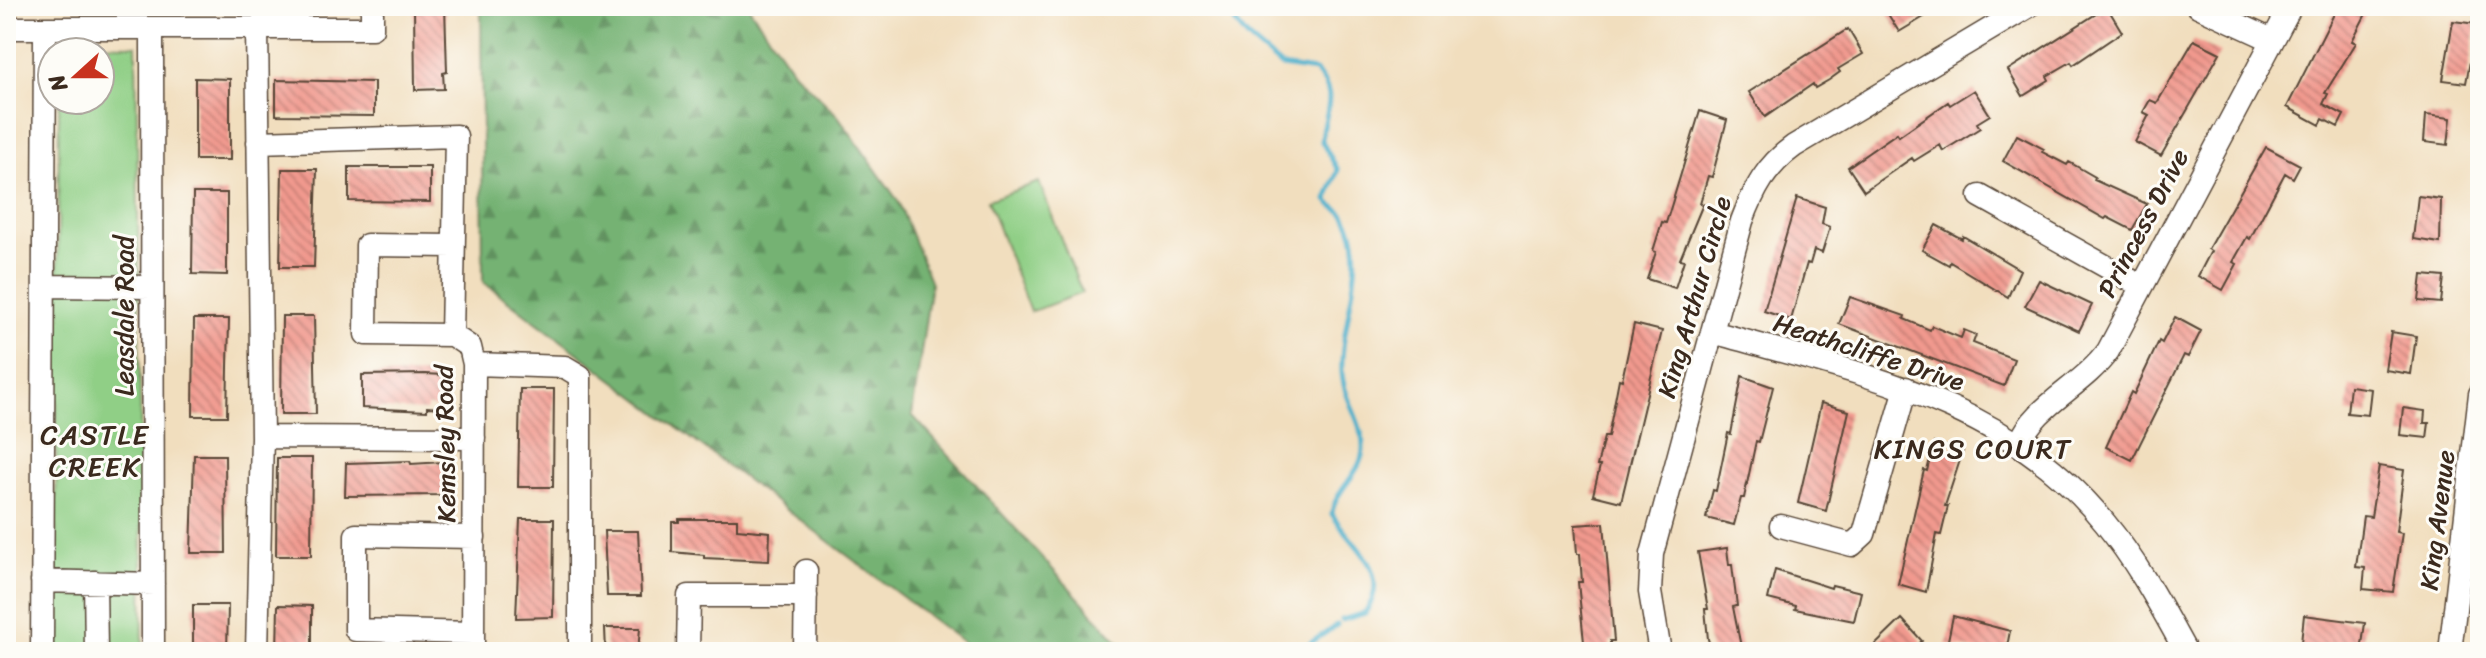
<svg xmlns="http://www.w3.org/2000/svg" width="2486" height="658" font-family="Sriracha,sans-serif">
	<defs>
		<pattern id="forest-firs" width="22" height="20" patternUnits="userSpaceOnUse" patternTransform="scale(2)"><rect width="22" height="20" fill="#74b273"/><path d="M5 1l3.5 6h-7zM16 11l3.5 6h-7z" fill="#60915e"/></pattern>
		<pattern id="building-back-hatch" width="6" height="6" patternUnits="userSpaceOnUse" patternTransform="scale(2)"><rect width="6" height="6" fill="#f1998e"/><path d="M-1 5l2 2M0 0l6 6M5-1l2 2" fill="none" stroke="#c47d73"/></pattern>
	</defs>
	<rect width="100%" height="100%" fill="#fdfcf7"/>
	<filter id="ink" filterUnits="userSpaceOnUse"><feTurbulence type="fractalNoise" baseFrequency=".0125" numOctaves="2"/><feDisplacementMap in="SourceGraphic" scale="16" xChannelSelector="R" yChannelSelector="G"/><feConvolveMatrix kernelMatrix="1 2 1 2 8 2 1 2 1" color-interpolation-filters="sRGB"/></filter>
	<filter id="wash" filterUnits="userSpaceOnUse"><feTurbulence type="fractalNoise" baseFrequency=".006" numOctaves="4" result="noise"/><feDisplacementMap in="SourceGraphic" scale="32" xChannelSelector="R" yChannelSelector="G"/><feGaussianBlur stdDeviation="1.8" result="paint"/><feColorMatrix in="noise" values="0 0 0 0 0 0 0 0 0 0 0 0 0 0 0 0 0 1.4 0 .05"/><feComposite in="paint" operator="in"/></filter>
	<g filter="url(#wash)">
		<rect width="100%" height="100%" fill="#f1debe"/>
		<!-- green -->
		<path fill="#90cf86" stroke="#667c52" stroke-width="2" d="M59,44L136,45L143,652H55L59,100H100V52H59Z
			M1039,182L1082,293L1030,312L988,200Z"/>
		<!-- forest -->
		<path fill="url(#forest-firs)" stroke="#586e48" stroke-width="2" d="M481,6H748L794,72L838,116L898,201L931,283L912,415L1128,652H976L483,282Z"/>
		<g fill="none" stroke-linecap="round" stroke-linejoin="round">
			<!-- stream -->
			<path stroke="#4bafca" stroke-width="5" d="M1222,6L1248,38L1281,66L1315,71C1341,95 1323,113 1322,142L1338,170L1327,200C1332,207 1341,209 1345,216C1372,258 1339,324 1342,372C1343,398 1364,423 1363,449C1362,474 1334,490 1332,514C1352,547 1394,571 1365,613L1342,620
				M1297,652L1337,625"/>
		</g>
		<g id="blocks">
			<!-- building -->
			<path fill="url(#building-back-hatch)" d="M414,6H445L447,72L443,73L444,89L415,90Z
				M1883,6H1942L1899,32Z
				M2338,6H2370L2352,41L2356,43L2325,93L2328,94L2323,104L2344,115L2338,127L2323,119L2320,125L2287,107Z
				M2107,7L2122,32L2073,65L2071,62L2047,76L2049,80L2023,96L2008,70Z
				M2453,21L2477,24L2466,83L2443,80Z
				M1848,29L1863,54L1838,69L1840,72L1829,80L1815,88L1813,84L1765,117L1749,92Z
				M2194,40L2220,53L2161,156L2135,142L2149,115L2143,112L2150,100L2157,103Z
				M195,78L230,79V160H195Z
				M276,80L374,82V116L276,115Z
				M1974,90L1990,115L1977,123L1980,128L1943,151L1940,145L1914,161L1912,158L1864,191L1848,167L1897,133L1899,136L1948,102L1950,105Z
				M1700,111L1727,120L1712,177L1708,176L1700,203L1703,204L1680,259L1684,260L1675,288L1647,279L1656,252L1653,251L1662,222L1666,223Z
				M2426,115L2451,118L2448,145L2424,142Z
				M2017,135L2044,149L2042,152L2067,165L2069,162L2095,177L2094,180L2147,204L2132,230L2107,217L2105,219L2003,161Z
				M2266,147L2300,165L2293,178L2285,173L2250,239L2247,237L2233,262L2237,264L2223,290L2198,276L2211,251L2208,249Z
				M349,167H430V202L349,201Z
				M282,169H317L314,267H280Z
				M193,193H227V275L192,274Z
				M2418,196L2441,199L2440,243L2413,239Z
				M1797,198L1825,207L1822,224L1830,227L1822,253L1814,250L1810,264L1807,263L1791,320L1764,311Z
				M1936,225L1962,239L1963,236L2020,270L2008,297L1950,262L1949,265L1922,250Z
				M2422,275L2444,277L2441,303L2419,301Z
				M2039,280L2092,305L2079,331L2025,306Z
				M1850,297L1905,316L1904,319L1930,330L1932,326L1961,338L1964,330L1976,335L1973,343L2014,359L2004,386L1839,324Z
				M282,316H314L316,414H281Z
				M2175,317L2201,331L2188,357L2184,355L2132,460L2106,447L2131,392L2134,394L2159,341L2162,343Z
				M194,319H229L227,416H193Z
				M1634,324L1662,331L1621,502L1593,495L1600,466H1597L1604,437H1608L1619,379L1622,380Z
				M2391,332L2416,336L2411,374L2385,370Z
				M426,374L443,375V408L427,407V411L362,408V375Z
				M1742,376L1773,387L1759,442L1756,441L1744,498H1741L1734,525L1706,518L1713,490L1716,491L1728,433L1731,434Z
				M2350,386L2371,389L2368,415L2347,413Z
				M520,389H554L553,487H518Z
				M1821,403L1849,411L1826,511L1798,503Z
				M2403,408L2425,411L2424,423H2429L2427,438L2400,435Z
				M1934,443L1963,451L1945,506H1948L1941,535L1937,534L1926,592L1898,584L1924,470L1927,471Z
				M194,455H225L226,553H191Z
				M277,458H312L311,556H276Z
				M410,461L411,464L443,462V495L345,496L346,463Z
				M2379,466L2404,470L2396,532L2402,533L2393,592L2363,589L2365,568L2356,567L2363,516L2371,517Z
				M520,519H554L553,617L516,618Z
				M679,519H737V529L770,532L769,561L704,558V555L672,552V522H679Z
				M1604,523L1614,641H1610V652H1585L1578,582H1582L1580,554H1577L1575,525Z
				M604,531H638L641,596H607Z
				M1727,548L1729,565H1732L1737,606L1733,607L1742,652H1712L1708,639L1705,609H1708L1698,552Z
				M1775,570L1831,588L1832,585L1861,592L1854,621L1795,609L1796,606L1768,599Z
				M193,605H228L227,652H193Z
				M278,605L312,606V652H277Z
				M2304,615L2365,623L2361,652H2300Z
				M1953,616L2010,631L2006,652H1981L1947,645Z
				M1902,619L1922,641L1910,652H1868Z
				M605,628H640L638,652H606Z"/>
		</g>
	</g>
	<g filter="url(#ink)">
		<use href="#blocks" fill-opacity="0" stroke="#564536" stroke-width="2"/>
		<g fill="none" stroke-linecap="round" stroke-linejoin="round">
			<defs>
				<path id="minor" d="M296,6V28
					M2198,6L2272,40
					M6,28H372V6
					M152,28L153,652
					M257,28L262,437L257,652
					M258,142L456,136L452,335L470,347L474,364L473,652
					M1980,196L2141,286
					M44,286L152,287
					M1713,332C1856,373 2006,400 2105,523C2138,563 2161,607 2186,652
					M452,335L366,334L367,245L453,246
					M474,364L565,367L580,376V652
					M262,437L474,438
					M2019,444C2035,404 2082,387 2108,351L2291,6
					M1781,526L1852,545L1864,534L1906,388
					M42,581L153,584
					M95,582L96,652
					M473,633L356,630V535L474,537
					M42,652L45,28
					M688,652L689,596H806
					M805,652L806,571
					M1660,652L1650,592L1652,554L1742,221C1754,189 1766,166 1794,146L2029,6
					M2450,652L2480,394"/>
			</defs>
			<!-- minor casing -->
			<use href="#minor" stroke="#564536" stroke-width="25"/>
			<!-- minor -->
			<use href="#minor" stroke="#fff" stroke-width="22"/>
		</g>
	</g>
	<g text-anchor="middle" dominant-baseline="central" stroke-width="6" stroke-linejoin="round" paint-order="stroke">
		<!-- street labels -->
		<g font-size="26" fill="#3b2a1e" stroke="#fdfcf7">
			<text transform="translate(2143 223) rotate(-62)">Princess Drive</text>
			<text transform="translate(1694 297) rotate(-74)">King Arthur Circle</text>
			<text transform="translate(124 316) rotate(-90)">Leasdale Road</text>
			<text transform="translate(1869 352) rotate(18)">Heathcliffe Drive</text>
			<text transform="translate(445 444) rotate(-91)">Kemsley Road</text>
			<text transform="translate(2437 520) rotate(-83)">King Avenue</text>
		</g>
		<!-- neighbourhood labels -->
		<g font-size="28" letter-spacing="2" fill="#3b2a1e" stroke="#fdfcf7">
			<text x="95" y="434">CASTLE<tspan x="95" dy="32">CREEK</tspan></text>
			<text x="1973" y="448">KINGS COURT</text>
		</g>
	</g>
	<!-- margin -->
	<rect width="2486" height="658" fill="none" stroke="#fdfcf7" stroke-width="32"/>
	<!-- north arrow -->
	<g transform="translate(76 76) rotate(249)"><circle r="38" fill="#fdfcf7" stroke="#afa8a0" stroke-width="2"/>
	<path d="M0-6L14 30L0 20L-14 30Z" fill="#c8321e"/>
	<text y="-12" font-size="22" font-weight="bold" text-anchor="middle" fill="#3b2a1e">N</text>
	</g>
</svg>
